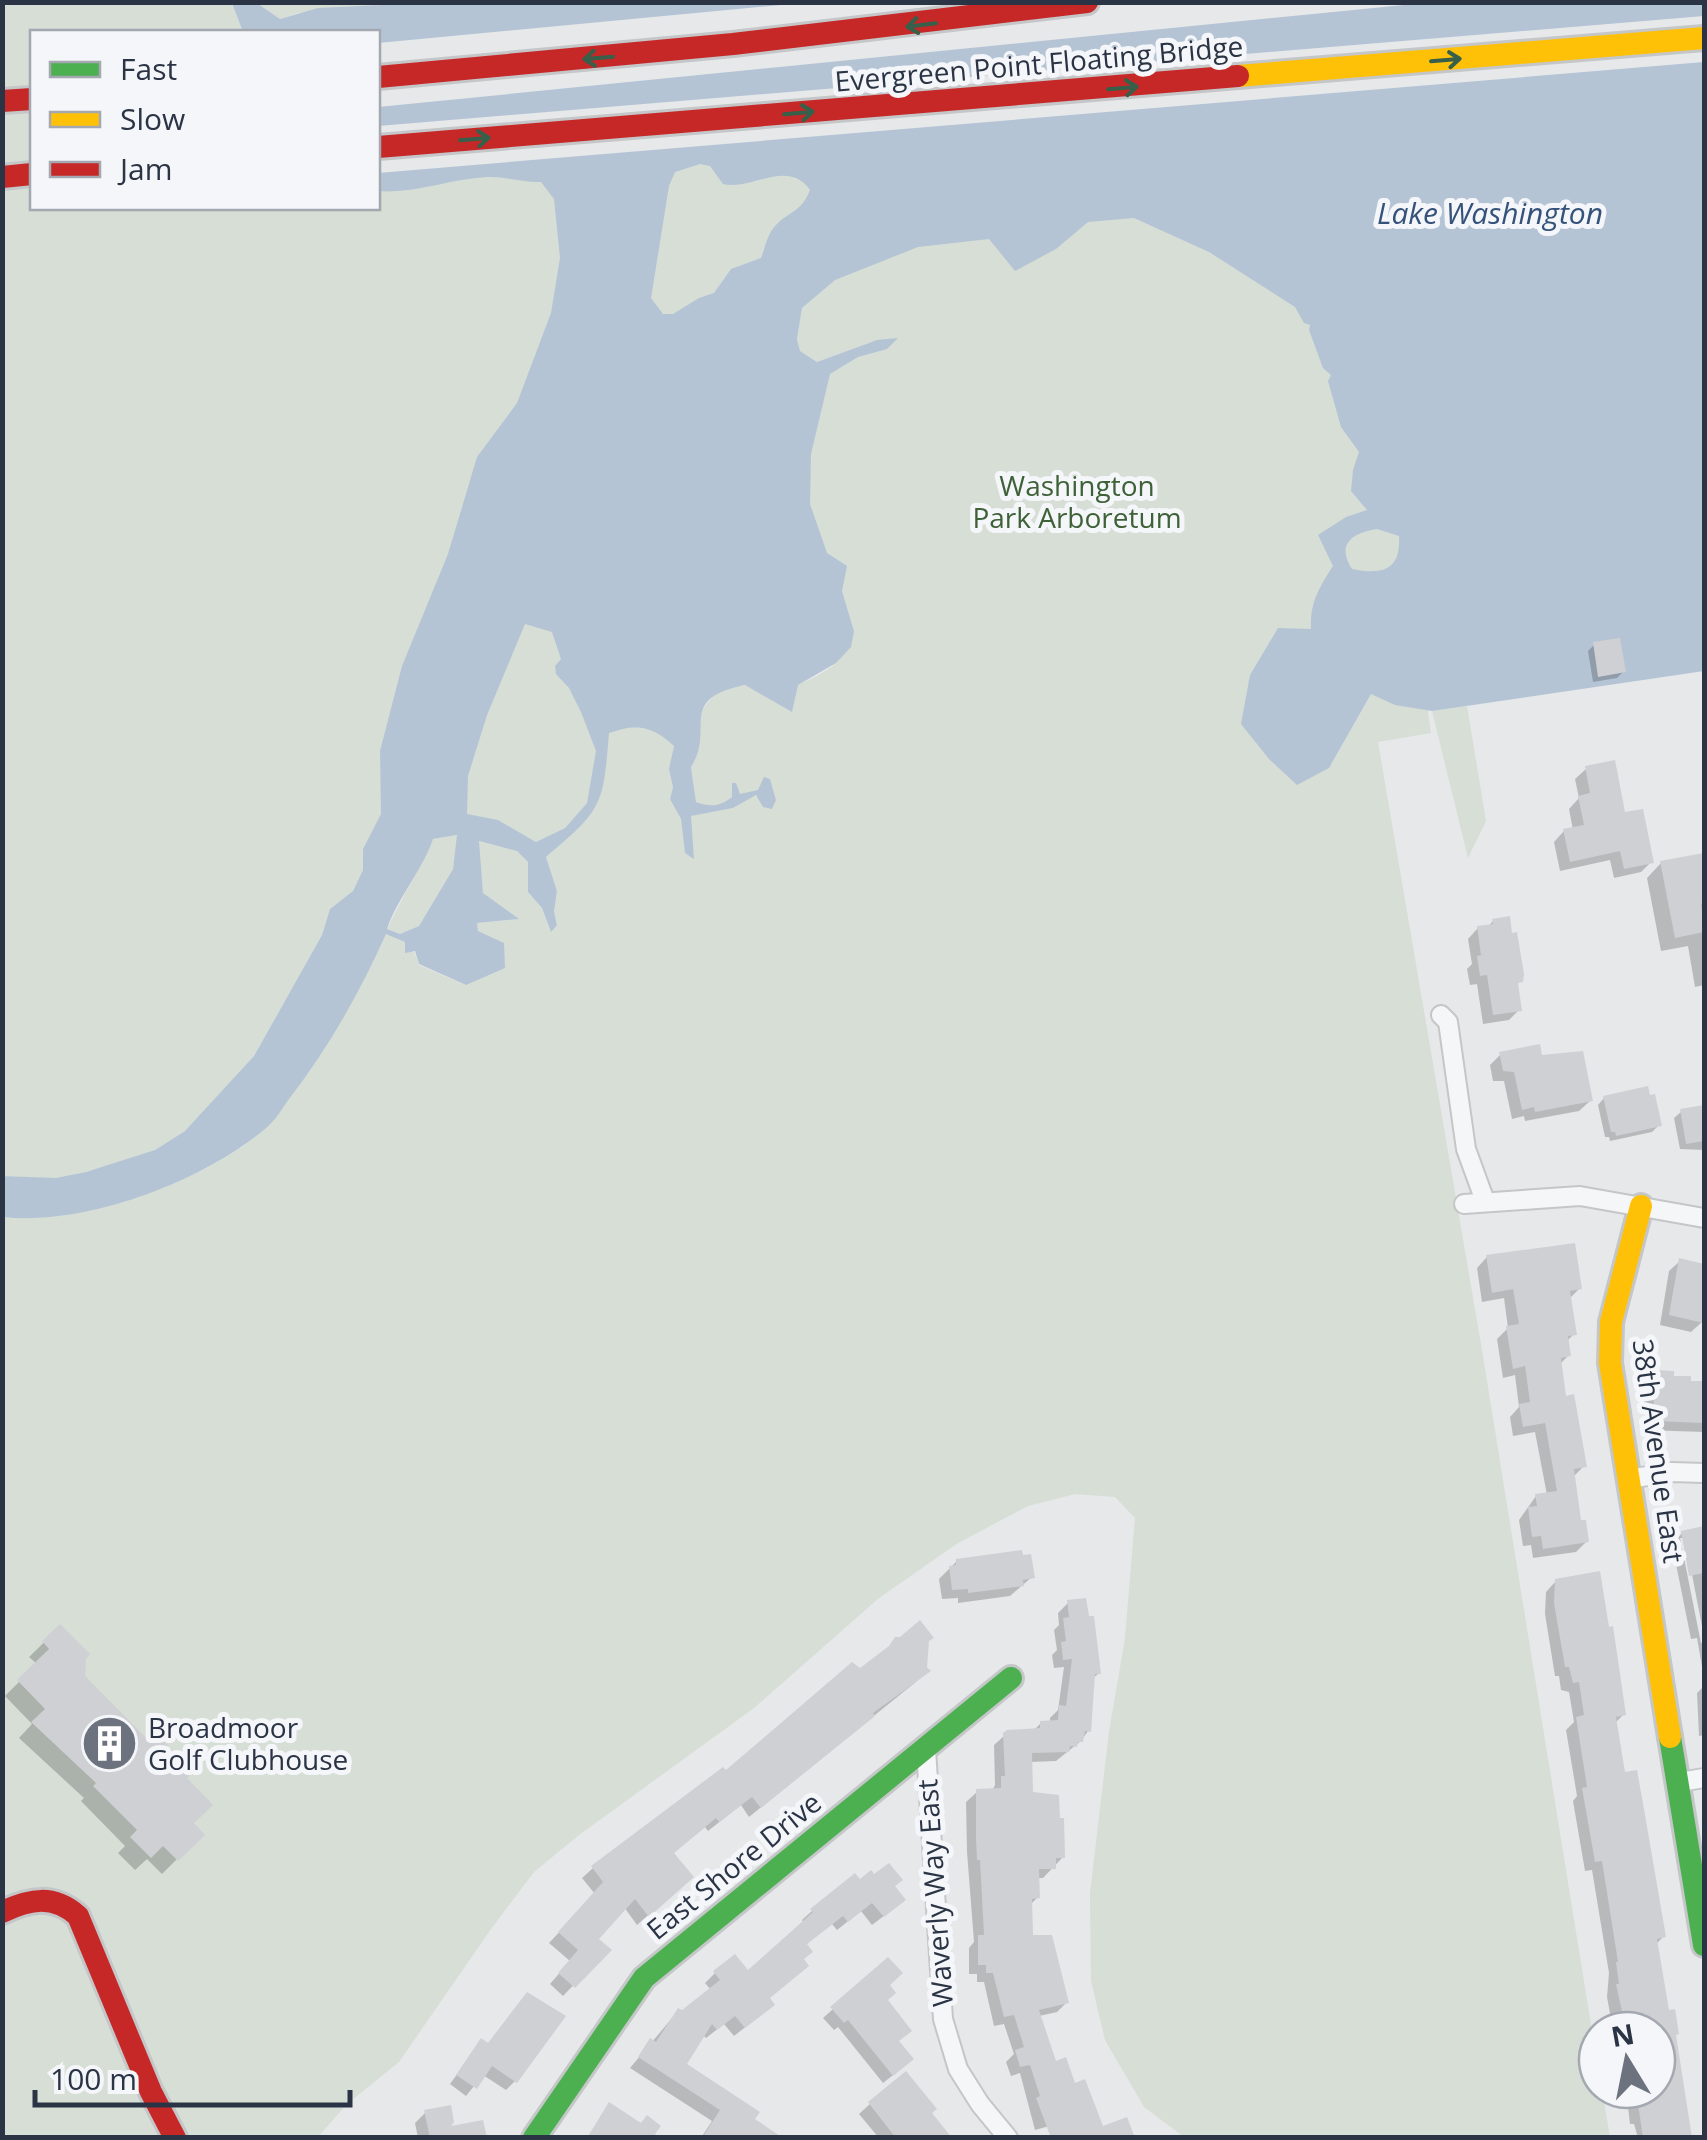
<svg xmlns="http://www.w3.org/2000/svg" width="1707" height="2140" font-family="'Open Sans',sans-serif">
	<rect width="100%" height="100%" fill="#e6e8ea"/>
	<g fill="#d6ded6">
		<path d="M2,3h230l11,29h-211v176h346v-38l492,-37 -65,141 -425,477 2,63 -19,35v21l-10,21 -23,18 -8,26 -68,121 -36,41 -33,34 -30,19 -34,13 -65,16 -54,-3z"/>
		<path d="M257,3h295l-254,10 -18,6z"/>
		<path d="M1704,54l-286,521 -89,193 42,-74 53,-9 7,48 -53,9 105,614 114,706v28h5l8,47h-426l-40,-30 -39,-67 -14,-59 -1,-88 19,-161 16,-94 10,-120 -20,-21 -40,-3 -47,12 -70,37 -79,55 -125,110 -175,127 -45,37 -43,57 -92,133 -52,42 -29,33 -315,1v-921c77,9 204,-36 262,-88 14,-13 24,-35 35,-51 31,-47 63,-92 86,-144 18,4 28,12 33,31l46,20 13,-54 -1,-8 40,-4 -34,-26 -5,-52 39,10 11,11v30l14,16 8,22 7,-5 -3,-13 3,-21 -11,-34c57,-48 57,-51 62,-124 29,-10 44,-7 66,13l-4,23 3,18 -3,12 11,20 4,34 9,4 -4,-41 43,-8 21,-12 22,4 -6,-20 -11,10 -27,7 -9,7 -12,3 -15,-5 -5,-35c14,-20 1,-47 18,-66 23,-28 61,-8 90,-17 10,-3 27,-13 35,-19 9,-8 14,-24 20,-34l-12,-40 -37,-35 7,-185 65,-31 -60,22 -17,-11 -3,-12 5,-31 56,-57z"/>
		<path d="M515,598l47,28 35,125 -10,52 -22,25 -29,14 -38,-22 -35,4 -9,-73z"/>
		<path d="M1467,706l19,115 -18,37 -36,-147z"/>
		<path d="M458,835l-5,34 -34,57 -19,8 -13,-5 46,-90z"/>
	</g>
	<path fill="#b4c4d5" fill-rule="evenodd" d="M447,2l1257,1v668l-272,40 -37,-6 -24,-11 -42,74 -32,17 -28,-26 -28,-35 9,-49 28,-47 33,1c-1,-27 8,-41 22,-63l-15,-31 28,-18 21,-7 -16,-19 2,-21 6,-18 -18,-25 -13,-46 3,-6 -8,-7 -14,-38 1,-5 -6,-2 -9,-16 -86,-55 -75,-34 -46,4 -32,27 -41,22 -26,-32 -71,8 -83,33 -33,28 -5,31 3,12 17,11 60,-22 21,-2 -11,11 -29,8 -28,17 -19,80 -1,50 17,49 20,13 -5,25 12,40 -3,16 -15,16 -38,22 -6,27 -47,-27c-70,14 -29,45 -54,82l5,35c15,5 23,5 36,-5v-14h4l4,11 18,-4 6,-13 6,2 6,21 -4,9 -9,-2 -7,-12 -23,13 -42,8 3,43 -9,-6 -4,-34 -11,-20 3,-12 -4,-18 5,-23c-22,-20 -37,-23 -65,-13 -6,73 -6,76 -63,124l11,34 -3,21 3,13 -6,7 -9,-24 -14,-16v-30l-11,-11 -38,-10 4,52 36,26 -42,4 1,8 26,12 1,25 -39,17 -47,-21 -4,-13 -10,2v-11l-19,-8c-26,58 -58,115 -97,165 -7,10 -14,22 -24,30 -63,53 -180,97 -262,88l-1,-41 54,2 30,-6 69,-22 30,-19 69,-75 68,-121 8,-26 23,-18 10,-21v-21l18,-35 -1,-63 22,-85 46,-112 29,-97 40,-54 34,-90 9,-55 -6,-59 -13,-17c-18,1 -36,-6 -54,-5 -38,2 -72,17 -109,14v-159h-135l-11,-29h25l23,16 38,-11zM700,164l10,2 13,18c28,7 65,-26 87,6 -9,23 -21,21 -35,36 -8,9 -10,22 -14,32l-30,11 -17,24 -15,5 -26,16h-10l-12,-16 18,-112 6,-14zM1377,529l22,7c2,35 -17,39 -47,33 -16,-25 0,-36 25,-40zM525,624l27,8 9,27 -6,7 1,8 13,14 12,24 15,39 -9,52 -22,25 -29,14 -38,-22 -31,-6 1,-38 19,-61zM457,835l-4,34 -34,57 -19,8 -13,-5c11,-32 35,-58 46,-90z"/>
	<g fill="#e6e8ea">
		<path d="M812,2l612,1 -1046,104v-64z"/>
		<path d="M1704,16v46l-1326,111v-47z"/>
	</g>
	<g fill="#0003">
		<path d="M1594,645l29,27 -6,6 -24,4 -5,-31z"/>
		<path d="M1586,769l37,46 28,47 -10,10 -27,6 -4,-18 -50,11 -6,-29 10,-11 9,-1 -4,-21 10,-11 -4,-19z"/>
		<path d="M1704,855v130l-9,2 -7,-41 -27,5 -14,-73 14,-15z"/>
		<path d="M1493,921l27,60 -4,5 3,24 -10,10 -26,4 -6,-40 -7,1 -3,-16 5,-5 -4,-25 10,-11 10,-1z"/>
		<path d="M1501,1054l39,4 50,43 -11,10 -54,10 -1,-5 -12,3 -8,-38h-11l-3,-16z"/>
		<path d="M1604,1098l55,27 -7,7 -42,9 -1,-4h-4l-7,-32z"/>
		<path d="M1704,1108v42l-24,-1 -6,-31 7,-6z"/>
		<path d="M1487,1257l93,31 -11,11 5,35 -8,8 2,14 -9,9 5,34 20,67 -12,12 7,45 8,18 -11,11 -43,6 -2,-13 -8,1 -4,-26 17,-24 11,-1 -12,-63 -22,4 -3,-19 9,-10 -4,-32 -12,3 -6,-39 11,-11 -4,-30 -22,4 -5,-34z"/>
		<path d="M1680,1261l24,6v43l-2,12 -11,10 -31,-7 9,-54z"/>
		<path d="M1654,1373l35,10 15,1v48l-60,-2v-47z"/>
		<path d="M1704,1529v108l-19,-99h-5l21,105 3,-1v36l-7,-40 -6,1 -19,-95 10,-11z"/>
		<path d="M957,1561l75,16 -22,19 -52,7v-5l-16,1 -3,-20z"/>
		<path d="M1556,1581l68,133 -10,10 9,51 40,162 -7,7 33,194h-51l-4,-14h-4l-4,-34h31v-60h-44l-6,-33 2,-24 -17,-103 -7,1 -12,-70 4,-5 -11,-66 8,-8 -5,-30 -8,-2 -2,-14h-4l-10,-62 1,-22z"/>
		<path d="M1068,1603l31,70 -7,6 -4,52 -7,10 -25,20 -26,1v32l33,63 -20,21h-6l1,19 -8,8 1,32 36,65 -10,10 -18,4 15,48 20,22 28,44 30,7 -79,-12 -18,5 -15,-57 -9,3 -5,-14 8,-8 -10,-30 -10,2 -10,-44h-7v-8h-8v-26l5,-6 -7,-90 -1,-50 11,-10 15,-1 3,-6 -1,-40 11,-10 29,-5 7,-7h9v-5l8,-8 6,-43 -10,1 -2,-13 5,-5 -3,-20 5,-5 -1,-12z"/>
		<path d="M60,1627l22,50 119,158 -39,39 -15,-15 -12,11 -17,-17 7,-7 -44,-45 3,-3 -65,-60 13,-14 -27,-28 32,-32 -8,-7z"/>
		<path d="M927,1642l-10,39 -168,136 -8,-12 -33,26 -3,-4 -33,27 8,33 -43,38 -13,-18 -28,32 -11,34 -22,23 -13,-12 20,-23 -21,-18 46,-49 -13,-16 11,-10 133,-94 134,-102z"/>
		<path d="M1704,1686v49l-5,1 -2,-43z"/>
		<path d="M860,1882l32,5 1,22 -21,16 -11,-14 -24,19 -5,-6 -27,21 -37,54 -6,15 -28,22 -10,-12 -18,14 -3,-3 -20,30 95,73h-77l11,-17 -82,-53 48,-57 4,2 29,-23 -6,-7 10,-10 32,1 57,-51 -2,-3 10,-9z"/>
		<path d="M888,1960l-3,41 17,67 -19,15 -45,-56 -4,3 -11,-12z"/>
		<path d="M481,2041l34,40 -9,9 -23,-15 -17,21 -16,-12z"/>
		<path d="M870,2104l25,32 -1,2h-15l-20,-24z"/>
		<path d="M426,2112l20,18 38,8h-66l-3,-15z"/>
	</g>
	<g fill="#ced0d3">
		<path d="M1620,638l6,34 -28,5 -5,-35z"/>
		<path d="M1615,760l10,52 18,-3 11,54 -30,6 -4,-18 -50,11 -7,-33 21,-4 -6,-29 12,-3 -5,-27z"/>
		<path d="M1704,853v50l-3,1 3,28 -29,6 -15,-77z"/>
		<path d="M1510,916l2,17 5,-1 7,42 -1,8 -5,1 4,28 -29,4 -6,-40 -7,1 -3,-20 4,-1 -4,-29 16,-2 -1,-5z"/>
		<path d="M1540,1044l2,11 41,-4 10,50 -58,11 -1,-5 -12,3 -8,-38 -11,-1 -4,-19z"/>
		<path d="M1648,1086l2,9 5,-1 7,32 -46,10 -1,-4h-4l-8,-36z"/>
		<path d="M1704,1105v36l-18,3 -6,-35z"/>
		<path d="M1575,1243l7,46 -12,2 7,44 -9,1 3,20 -10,2 5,38 8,-2 13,73 -13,2 7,51h5l3,22 -46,7 -2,-13 -9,1 -4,-30 9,-1 -2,-12 22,-3 -12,-68 -22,4 -4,-23 11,-2 -5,-36 -12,3 -7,-43 13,-2 -6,-35 -21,4 -6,-38z"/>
		<path d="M1679,1258l25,6v59l-35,-8z"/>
		<path d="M1653,1370l21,1v5h17v5h13v42l-50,-2z"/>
		<path d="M1704,1526v47l-15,3 -8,-45z"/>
		<path d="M1022,1550l1,5 8,-1 4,24 -12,2 1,6 -56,7v-4l-16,1 -3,-24 7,-1v-6z"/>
		<path d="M1600,1571l9,56 4,-1 13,89 -10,2 9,55 12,-2 8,45 21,122 -9,2 12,71 6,-1 4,25 -3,1 16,103h-49l-7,-48h21v-60h-31l-10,-46h3l-3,-22h2l-16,-101 -7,1 -13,-74 5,-1 -11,-70 8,-2 -5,-33 -6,1 -4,-16h-4l-11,-64 1,-24z"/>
		<path d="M1086,1598l3,18h5l7,58h-6l-4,58 -6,-1 -2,11h-5l-1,5 -7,-1 -1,6 -37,1 1,39 26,3 1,23h4l1,40h-9v11h-17l1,29 -8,1 1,36h19l17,68 -30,7 17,51 10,-4 9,26 10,-4 18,47 24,-9 8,21h-84l-15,-40 4,-2 -10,-31 -10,2 -5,-17 9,-3 -10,-32 -10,2 -11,-44h-7v-8h-8v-30h6l-4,-75h-3l-1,-20v-51l25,-1v-12h4l-2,-43 4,-3 33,-2v-7l18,-1 1,-15 7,1 6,-47 -9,1 -2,-18 5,-1 -3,-23 6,-1 -2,-17z"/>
		<path d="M920,1620l14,18 -5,3 -2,26 4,4 -58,42 2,3 -114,92 -9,-11 -33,25 -3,-4 -42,35 20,24 -45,40 -14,-18 -36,40 13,11 -37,38 -17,-15 20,-23 -20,-18 45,-50 -12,-16 132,-99 3,3 126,-108 8,6 29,-22 6,-9h5z"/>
		<path d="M60,1624l30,30 -4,5 -1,17 60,61 8,-7 40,42 -6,6 26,27 -19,18 11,12 -27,26 -15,-15 -12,12 -21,-21 7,-7 -44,-44 3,-3 -65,-61 14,-13 -28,-29 32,-31 -7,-8z"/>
		<path d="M889,1863l14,17 -8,6 11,14 -22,17 -12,-14 -24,19 -5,-6 -36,28 6,8 -9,7 5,7 -39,32 5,7 -30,23 -10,-12 -18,14 -5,-6 -25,40 73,48 -5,7 28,19h-81l18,-28 -82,-53 12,-19 6,4 22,-34 4,2 38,-30 -7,-9 22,-17 13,16 65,-58 -3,-3 45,-36 5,6 11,-9 3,4z"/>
		<path d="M888,1957l15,16 -13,12 6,8 -8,7 24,31 -13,10 15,18 -21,17 -45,-56 -4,3 -14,-16z"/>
		<path d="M527,1992l39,24 -49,67 -25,-17 -15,23 -21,-14 25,-37 7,5z"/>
		<path d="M906,2071l31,38 -5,4 20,25h-56l-28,-36z"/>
		<path d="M609,2102l32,21 6,-8 14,11 -6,8 5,4h-73z"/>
		<path d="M451,2105l3,17 -3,4 32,-6 4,18h-57l-6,-28z"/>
	</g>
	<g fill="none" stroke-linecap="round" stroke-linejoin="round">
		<defs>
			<g id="street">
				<path d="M1441,1015l7,7 18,127 19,52"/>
				<path d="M1464,1204l116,-8 124,22"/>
				<path d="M1629,1479l43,-7 32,1"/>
				<path d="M926,1749l17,270 15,50 22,35 28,34"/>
				<path d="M1680,1782l24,-4"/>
			</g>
			<g id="fast">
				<path d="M1670,1737l34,208"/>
				<path d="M534,2138l110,-160 367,-300"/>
			</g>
			<g id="slow">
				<path d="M1238,76l466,-38"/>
				<path d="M1641,1206l-30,116 -1,41 60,374"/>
			</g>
			<g id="jam">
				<path d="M378,77l355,-33 354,-42"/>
				<path d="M2,101l30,-2"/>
				<path d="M378,147l860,-71"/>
				<path d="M2,177l30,-3"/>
				<path d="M2,1912c28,-13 51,-18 76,4l73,176 24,46"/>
			</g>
		</defs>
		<use href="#street" stroke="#c4c6c8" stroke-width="22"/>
		<use href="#fast" stroke="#c4c6c8" stroke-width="28"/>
		<use href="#slow" stroke="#c4c6c8" stroke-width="28"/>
		<use href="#jam" stroke="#c4c6c8" stroke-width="28"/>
		<use href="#street" stroke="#f5f6f7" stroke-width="18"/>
		<use href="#fast" stroke="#4caf50" stroke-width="22"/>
		<use href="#slow" stroke="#ffc107" stroke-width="22"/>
		<use href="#jam" stroke="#c62828" stroke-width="22"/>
	</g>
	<defs><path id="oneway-shaft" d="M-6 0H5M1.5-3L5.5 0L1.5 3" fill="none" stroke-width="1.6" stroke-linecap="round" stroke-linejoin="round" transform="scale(2.5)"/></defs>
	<g stroke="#375f49">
		<use href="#oneway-shaft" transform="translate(921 25) rotate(173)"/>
		<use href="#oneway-shaft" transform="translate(598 58) rotate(175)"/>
		<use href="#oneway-shaft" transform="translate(1446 60) rotate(-5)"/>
		<use href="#oneway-shaft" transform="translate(1123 88) rotate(-5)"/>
		<use href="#oneway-shaft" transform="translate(799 113) rotate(-5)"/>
		<use href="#oneway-shaft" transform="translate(475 139) rotate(-5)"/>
	</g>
	<defs>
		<symbol id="building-disc" viewBox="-11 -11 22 22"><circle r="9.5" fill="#6c737f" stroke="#f4f6f9"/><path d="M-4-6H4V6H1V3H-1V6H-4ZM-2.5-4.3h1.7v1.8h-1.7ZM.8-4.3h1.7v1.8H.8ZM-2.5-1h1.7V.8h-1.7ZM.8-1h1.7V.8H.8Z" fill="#fff"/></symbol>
	</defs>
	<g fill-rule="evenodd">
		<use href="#building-disc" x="78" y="1712" width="63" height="63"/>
	</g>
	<g text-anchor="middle" stroke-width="10" stroke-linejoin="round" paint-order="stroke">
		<g font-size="28" fill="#2b3445" stroke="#f4f6f9">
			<text transform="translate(1039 64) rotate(-5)" y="10">Evergreen Point Floating Bridge</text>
			<text transform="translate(1658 1451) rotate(82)" y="10">38th Avenue East</text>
			<text transform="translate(734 1866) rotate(-39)" y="10">East Shore Drive</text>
			<text transform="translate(935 1893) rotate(-94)" y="10">Waverly Way East</text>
		</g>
		<g font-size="28" fill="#3f6138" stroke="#f4f6f9">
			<text x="1077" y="496">Washington<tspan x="1077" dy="32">Park Arboretum</tspan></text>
		</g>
		<g font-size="28" fill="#2b3445" stroke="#f4f6f9" text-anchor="start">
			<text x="148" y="1738">Broadmoor<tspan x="148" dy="32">Golf Clubhouse</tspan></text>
		</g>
		<g font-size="30" font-style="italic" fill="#34527a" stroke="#f4f6f9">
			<text x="1490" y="224">Lake Washington</text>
		</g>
	</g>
	<rect width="1707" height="2140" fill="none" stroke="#2b3445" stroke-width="10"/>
	<rect x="30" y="30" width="350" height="180" fill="#f4f6f9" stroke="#a4a8b1" stroke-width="2.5"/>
	<rect x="50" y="62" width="50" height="15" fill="#4caf50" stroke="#a4a8b1" stroke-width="2.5"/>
	<text x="120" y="80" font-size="30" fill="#2b3445">Fast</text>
	<rect x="50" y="112" width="50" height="15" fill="#ffc107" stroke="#a4a8b1" stroke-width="2.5"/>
	<text x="120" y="130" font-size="30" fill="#2b3445">Slow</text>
	<rect x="50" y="162" width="50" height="15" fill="#c62828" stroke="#a4a8b1" stroke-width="2.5"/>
	<text x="120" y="180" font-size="30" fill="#2b3445">Jam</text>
	<g transform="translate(1627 2060) rotate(350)"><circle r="48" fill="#f4f6f9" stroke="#a4a8b1" stroke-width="2.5"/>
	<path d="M0-8L18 38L0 25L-18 38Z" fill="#6c737f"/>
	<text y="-15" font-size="28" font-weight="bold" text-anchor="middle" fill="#2b3445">N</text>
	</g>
	<path d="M35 2090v15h315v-15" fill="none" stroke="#2b3445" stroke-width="5"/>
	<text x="50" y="2090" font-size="30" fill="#2b3445" stroke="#f4f6f9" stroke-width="8" paint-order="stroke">100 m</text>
</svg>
